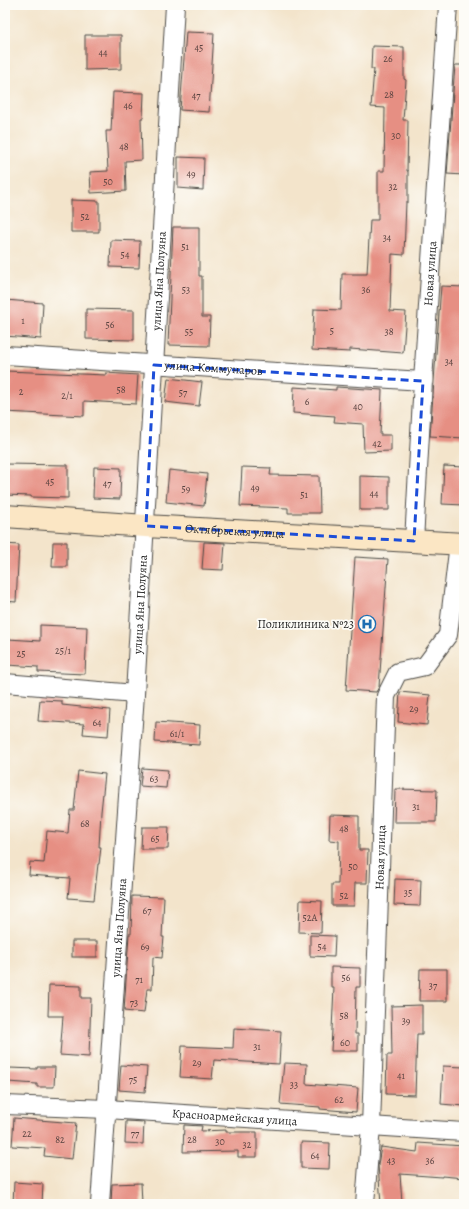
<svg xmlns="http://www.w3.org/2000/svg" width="469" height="1209" font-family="Alegreya,serif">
	<rect width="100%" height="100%" fill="#fdfcf7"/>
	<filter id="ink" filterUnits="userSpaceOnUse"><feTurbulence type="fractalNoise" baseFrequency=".025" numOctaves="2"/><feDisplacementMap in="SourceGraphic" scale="8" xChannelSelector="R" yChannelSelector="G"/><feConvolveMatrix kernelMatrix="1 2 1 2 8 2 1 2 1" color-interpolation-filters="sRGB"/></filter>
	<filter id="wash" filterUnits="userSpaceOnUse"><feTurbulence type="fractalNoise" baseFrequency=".012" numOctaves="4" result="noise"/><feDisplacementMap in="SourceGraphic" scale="16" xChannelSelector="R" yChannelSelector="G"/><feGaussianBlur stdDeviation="0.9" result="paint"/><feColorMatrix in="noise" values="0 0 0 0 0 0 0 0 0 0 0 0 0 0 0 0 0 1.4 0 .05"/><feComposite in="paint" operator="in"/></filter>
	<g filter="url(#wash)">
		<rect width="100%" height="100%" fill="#f3e4cb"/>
		<g id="blocks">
			<g fill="#e68f83">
				<path d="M186,32l28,1 -5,79 -29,-2z"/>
				<path d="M85,35h36v34l-36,1z"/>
				<path d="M372,46l32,1v32l2,1 -3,40h5l-1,51h1v31h-2l-2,53 -12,-1 -2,57 16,1 -3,41 -53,-4v3l-38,-2 2,-41 27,1 1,-36h25l3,-54h8v-49h6l1,-63 -14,-1 3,-38h-3z"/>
				<path d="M455,65h9v110l-17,-1z"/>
				<path d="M113,92l31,1 -1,25h-2l1,42 -17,1 1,30 -35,2 -1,-21 18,-1 -2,-40h5z"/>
				<path d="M178,157l26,1 -1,32 -25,-2z"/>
				<path d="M71,200l28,1v31h-28z"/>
				<path d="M173,227h26v49h3v41h8l-1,29 -41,-1z"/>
				<path d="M111,240l29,1 -1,27 -29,-1z"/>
				<path d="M441,286l23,1v151l-34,-2z"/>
				<path d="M5,300l38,3 -2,36 -36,-3z"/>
				<path d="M86,309l48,1v30l-48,-1z"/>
				<path d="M6,371l100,4v-2l32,2 -2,29 -52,-3v15l-79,-4z"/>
				<path d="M168,378l34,4 -3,24 -34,-4z"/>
				<path d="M294,387l42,3v-3l46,3 -2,45h11v16l-27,1 -1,-28 -29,-2 1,-6 -42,-3z"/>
				<path d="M5,464l63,1v33l-37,-1v-1l-26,-1z"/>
				<path d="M444,466l20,1v38l-22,-1z"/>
				<path d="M94,467l27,1 -1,31 -27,-1z"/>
				<path d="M242,467l29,1 -1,7 49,1 1,37h-32v-5l-48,-2z"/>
				<path d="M169,470l38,4 -3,32 -38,-4z"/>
				<path d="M360,476l29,1v33h-29z"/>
				<path d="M53,542h14v25h-15z"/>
				<path d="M204,542l21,1 -2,27 -21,-1z"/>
				<path d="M5,544l14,1 -3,57 -11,-1z"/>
				<path d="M355,557l33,2 -9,128 -3,5 -30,-2z"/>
				<path d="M40,625l47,2 -2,47 -47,-2v-5l-31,-2 1,-26 32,2z"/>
				<path d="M400,692l30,3 -3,30 -29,-3z"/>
				<path d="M40,700l22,1v4l48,5 -2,26 -25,-2 1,-10 -46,-3z"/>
				<path d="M156,722l44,3 -1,20 -44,-3z"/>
				<path d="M142,768l26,2 -2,18 -26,-2z"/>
				<path d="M78,771l27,3 -4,38 -2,35h2l-2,17h-1l-4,36 -26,-2 2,-20 -41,-3 1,-13 14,1 3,-32 21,2 2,-23h4z"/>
				<path d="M395,789l42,1 -1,32h-42z"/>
				<path d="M330,815l29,1v34h9l-1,33h-12l-1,23h-22v-22h6l1,-43 -10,-1z"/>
				<path d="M142,827h27l-1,22h-27z"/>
				<path d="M395,879l26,1 -1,26 -26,-1z"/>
				<path d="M132,896l32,1 -2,40h2l-2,21 -9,-1 -1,32h-5l-3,24 -20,-2 5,-77h2z"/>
				<path d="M300,900l22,1 -1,32 -22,-1z"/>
				<path d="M310,935l25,1 -1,21 -24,-1z"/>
				<rect x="72" y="941" width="25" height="16"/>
				<path d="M331,967l29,1v19h-4l-1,47h3v17h-27l3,-64h-3z"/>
				<path d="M420,969h27v32h-28z"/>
				<path d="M49,985l32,1v12h10l-2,59 -29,-2 3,-39h-15z"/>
				<path d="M422,1005v29h-5l-2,61 -29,-1 1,-39h5l-1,-49z"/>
				<path d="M234,1028l47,3 -2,33 -65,-4 -2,19 -32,-2 2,-31 51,2z"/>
				<path d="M284,1063l23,1 -1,20 52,4 -2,24 -36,-3v-2l-40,-3z"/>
				<path d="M121,1065l26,2 -2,25 -26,-2z"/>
				<path d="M443,1066l21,1v39l-23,-2z"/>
				<path d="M37,1067h18l-1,20h-17v-3l-29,-2 1,-14 28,1z"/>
				<path d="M14,1118l62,5 -4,36 -28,-3 1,-8 -33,-2z"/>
				<path d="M126,1121l18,1 -1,22 -18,-1z"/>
				<path d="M184,1125l18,1 -1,5 25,-1v2h31v25h-19v-6l-55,1z"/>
				<path d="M301,1142l29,1 -1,26 -28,-1z"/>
				<path d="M418,1143l46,3v32l-22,-2v1l-42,-3 2,29 -21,1 -3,-39 3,-18 36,5z"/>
				<path d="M14,1182l29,2 -1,20h-29z"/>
				<path d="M141,1183l1,20 -31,1 1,-20z"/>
			</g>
		</g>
	</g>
	<g filter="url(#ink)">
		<use href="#blocks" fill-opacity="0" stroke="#494743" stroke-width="1"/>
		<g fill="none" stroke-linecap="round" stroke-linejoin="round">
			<defs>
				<g id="street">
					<path id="s1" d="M5,355l418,26"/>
					<path id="s2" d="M414,541l9,-160 25,-376"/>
					<path d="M5,683l130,11"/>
					<path id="s3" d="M5,1105l102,4 357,23"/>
					<path id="s4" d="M100,1204l35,-510 40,-689"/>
					<path id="s5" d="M365,1204l6,-78 15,-430 12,-24 27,-6 23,-31 11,-92"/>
				</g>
				<g id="secondary">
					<path id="s6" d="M5,516l141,10 318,18"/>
				</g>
			</defs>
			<use href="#street" stroke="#494743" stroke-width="20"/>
			<use href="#secondary" stroke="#494743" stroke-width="24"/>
			<use href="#street" stroke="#fff" stroke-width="18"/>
			<use href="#secondary" stroke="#fbe6c4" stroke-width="22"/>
		</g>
	</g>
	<path fill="none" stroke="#1d4ed8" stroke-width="3" stroke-dasharray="8 5" stroke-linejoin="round" d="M154,365l269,16 -9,160 -268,-15z"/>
	<defs>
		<symbol id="hospital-ring" viewBox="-11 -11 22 22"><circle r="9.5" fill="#fdfcf7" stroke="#1f6fb2" stroke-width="1.5"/><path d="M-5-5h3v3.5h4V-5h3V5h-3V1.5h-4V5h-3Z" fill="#1f6fb2"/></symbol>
	</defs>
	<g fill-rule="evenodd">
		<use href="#hospital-ring" x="357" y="614" width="20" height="20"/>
	</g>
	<g text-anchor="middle" stroke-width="3.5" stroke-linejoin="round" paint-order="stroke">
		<g font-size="10" fill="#5a4441">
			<text x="199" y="51">45</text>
			<text x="103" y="56">44</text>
			<text x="388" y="62">26</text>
			<text x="389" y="98">28</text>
			<text x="196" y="99">47</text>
			<text x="128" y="109">46</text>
			<text x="396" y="139">30</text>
			<text x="124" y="150">48</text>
			<text x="191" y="177">49</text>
			<text x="108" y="185">50</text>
			<text x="393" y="190">32</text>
			<text x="85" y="220">52</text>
			<text x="387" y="241">34</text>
			<text x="185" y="250">51</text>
			<text x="125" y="258">54</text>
			<text x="186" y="293">53</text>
			<text x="366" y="293">36</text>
			<text x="23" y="324">1</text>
			<text x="110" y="328">56</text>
			<text x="332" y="334">5</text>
			<text x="189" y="335">55</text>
			<text x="389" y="335">38</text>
			<text x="449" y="365">34</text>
			<text x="121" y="393">58</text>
			<text x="21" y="395">2</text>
			<text x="183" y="396">57</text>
			<text x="67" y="399">2/1</text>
			<text x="307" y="405">6</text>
			<text x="358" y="410">40</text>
			<text x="377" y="447">42</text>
			<text x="50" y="485">45</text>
			<text x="107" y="487">47</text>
			<text x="255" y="491">49</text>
			<text x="186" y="492">59</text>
			<text x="374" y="497">44</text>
			<text x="304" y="498">51</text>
			<text x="63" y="654">25/1</text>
			<text x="21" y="657">25</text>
			<text x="414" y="712">29</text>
			<text x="97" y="726">64</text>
			<text x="177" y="737">61/1</text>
			<text x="154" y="782">63</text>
			<text x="416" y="810">31</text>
			<text x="85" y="827">68</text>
			<text x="344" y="832">48</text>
			<text x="155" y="842">65</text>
			<text x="353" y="870">50</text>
			<text x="408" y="896">35</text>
			<text x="344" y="899">52</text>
			<text x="147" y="914">67</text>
			<text x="310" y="921">52А</text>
			<text x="145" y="950">69</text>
			<text x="322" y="950">54</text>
			<text x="346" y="981">56</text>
			<text x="139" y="983">71</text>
			<text x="433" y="989">37</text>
			<text x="134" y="1006">73</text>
			<text x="344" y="1019">58</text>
			<text x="406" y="1024">39</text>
			<text x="345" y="1046">60</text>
			<text x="257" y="1050">31</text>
			<text x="197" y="1066">29</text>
			<text x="401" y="1079">41</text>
			<text x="133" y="1083">75</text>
			<text x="294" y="1088">33</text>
			<text x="339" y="1103">62</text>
			<text x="27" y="1137">22</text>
			<text x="135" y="1137">77</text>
			<text x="60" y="1143">82</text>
			<text x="192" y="1143">28</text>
			<text x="220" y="1145">30</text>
			<text x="247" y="1148">32</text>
			<text x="315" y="1159">64</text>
			<text x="391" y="1164">43</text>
			<text x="430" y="1164">36</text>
		</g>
		<g font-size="12" fill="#2b2b2b" stroke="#fdfcf7">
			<text dy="4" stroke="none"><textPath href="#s2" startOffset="268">Новая улица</textPath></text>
			<text dy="4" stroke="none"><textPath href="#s4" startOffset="925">улица Яна Полуяна</textPath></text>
			<text dy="4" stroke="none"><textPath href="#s1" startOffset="209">улица Коммунаров</textPath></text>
			<text dy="4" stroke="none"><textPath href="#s6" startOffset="230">Октябрьская улица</textPath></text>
			<text dy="4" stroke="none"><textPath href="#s4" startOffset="601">улица Яна Полуяна</textPath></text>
			<text dy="4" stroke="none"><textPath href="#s5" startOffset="347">Новая улица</textPath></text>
			<text dy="4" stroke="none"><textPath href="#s4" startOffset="277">улица Яна Полуяна</textPath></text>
			<text dy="4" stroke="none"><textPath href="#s3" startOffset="230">Красноармейская улица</textPath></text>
		</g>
		<g font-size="12" fill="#2b2b2b" stroke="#fdfcf7" text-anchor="end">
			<text x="354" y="628">Поликлиника №23</text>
		</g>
	</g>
	<rect width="469" height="1209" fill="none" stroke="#fdfcf7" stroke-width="20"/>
</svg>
